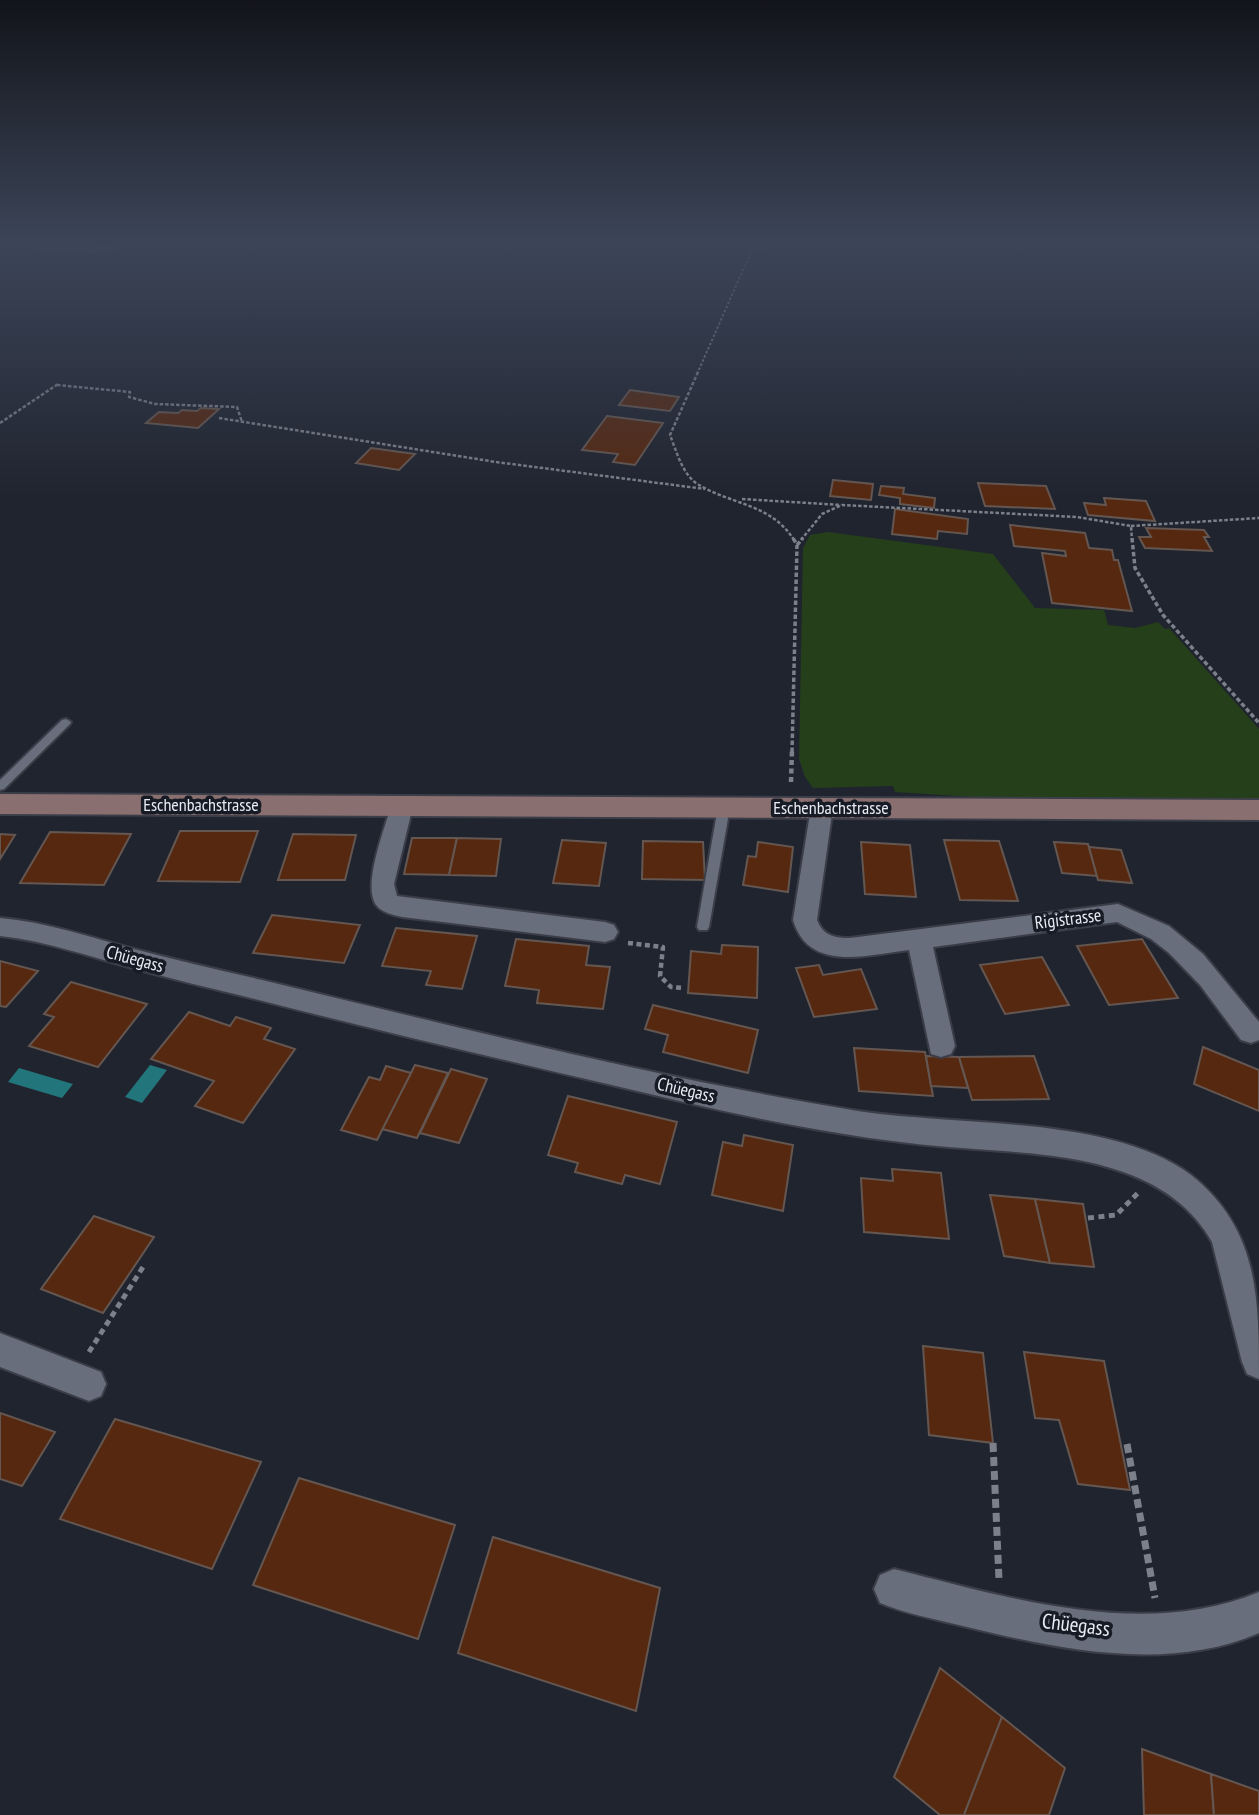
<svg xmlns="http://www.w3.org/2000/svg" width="1259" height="1815" font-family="'PT Sans Narrow',sans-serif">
	<rect width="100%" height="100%" fill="#20242f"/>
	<path fill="#253f1a" d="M828,532l165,22 42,54 69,2 4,15 27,3 23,-6 7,7 4,-1 90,101v71l-286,-3 -78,-5 -2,-6 -80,2 -8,-11 -6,-18 4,-211 7,-13z"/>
	<g fill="#23757c">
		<path d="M150,1065l17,5 -25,33 -17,-6z"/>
		<path d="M19,1068l54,16 -11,14 -54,-16z"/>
	</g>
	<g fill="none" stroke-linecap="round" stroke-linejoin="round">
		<path fill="#23757c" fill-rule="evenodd" d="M1212,244l47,2v2l-46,-2z"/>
	</g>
	<g fill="#562810" stroke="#645650" stroke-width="2">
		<path d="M78,243h45l-11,6 -36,-4z"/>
		<path d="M630,390l49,7 -9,14 -51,-6z"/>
		<path d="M201,408l18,1 -21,19 -52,-5 13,-11 19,1 4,-3 15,1z"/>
		<path d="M607,416l56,7 -28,42 -22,-3 5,-8 -36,-4z"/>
		<path d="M371,448l44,6 -16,16 -43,-7z"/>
		<path d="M833,480l40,4 -2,16 -41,-4z"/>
		<path d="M978,483l68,3 9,23 -70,-3z"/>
		<path d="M881,486l23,2 -1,6 32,4 -1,10 -34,-4v-6l-21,-3z"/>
		<path d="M1104,498l42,3 9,20 -67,-6 -4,-12 22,2z"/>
		<path d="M895,509l73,10 -1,15 -29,-3 -1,8 -45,-5z"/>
		<path d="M1010,525l75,8 4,15 23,2 2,10h4l14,51 -80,-8 -10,-50 24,3 -1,-5 -51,-5z"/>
		<path d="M1146,528l58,2 5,7h-5l8,14 -67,-3 -6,-11h12z"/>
		<path d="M180,831h78l-18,51 -82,-1z"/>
		<path d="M50,832l81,2 -27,51 -84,-2z"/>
		<path d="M0,834l15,1 -15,24z"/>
		<path d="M293,834l63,1 -11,45h-67z"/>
		<path d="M412,838h45l-8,37 -45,-1z"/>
		<path d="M457,838l44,1 -5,37 -47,-1z"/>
		<path d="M562,840l44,3 -7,43 -46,-3z"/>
		<path d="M944,840l55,1 19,60 -58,-1z"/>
		<path d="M643,841l60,1 2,38 -63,-1z"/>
		<path d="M758,842l35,5 -5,45 -45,-7 5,-29 8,1z"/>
		<path d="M861,842l49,3 6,52 -51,-3z"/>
		<path d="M1054,842l34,2 9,32 -35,-3z"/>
		<path d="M1089,847l32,3 11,33 -34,-3z"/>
		<path d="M272,915l88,10 -16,38 -91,-10z"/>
		<path d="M396,928l81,8 -15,53 -36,-4 5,-14 -49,-5z"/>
		<path d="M516,939l73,7 -3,19 24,2 -7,42 -66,-6 2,-13 -34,-4z"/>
		<path d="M1142,939l36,59 -69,7 -32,-59z"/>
		<path d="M722,945l36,2 -1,51 -69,-5 3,-42 30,3z"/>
		<path d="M1042,957l27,48 -64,9 -25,-49z"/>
		<path d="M0,961l38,10 -32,36 -6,-1z"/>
		<path d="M819,965l4,10 38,-6 16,40 -63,8 -18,-49z"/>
		<path d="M71,982l76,22 -49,63 -69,-21 25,-29 -10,-3z"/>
		<path d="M653,1005l105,25 -10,43 -85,-21 5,-17 -23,-6z"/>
		<path d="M189,1012l41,14 6,-9 35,11 -7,11 31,10 -52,74 -48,-17 19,-25 -63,-22z"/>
		<path d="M1203,1047l56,23v41l-65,-27z"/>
		<path d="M854,1048l71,4 8,44 -74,-5z"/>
		<path d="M926,1056l33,1 9,31 -37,-2z"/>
		<path d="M1034,1056l15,43 -77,1 -13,-43z"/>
		<path d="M415,1065l33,8 -31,65 -35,-9z"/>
		<path d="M386,1066l25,7 -34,67 -36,-10 28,-53 11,3z"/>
		<path d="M451,1069l36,10 -28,64 -39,-10z"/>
		<path d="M568,1096l109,26 -17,62 -35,-9 -3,9 -47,-12 3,-9 -30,-8z"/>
		<path d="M744,1135l49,10 -10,66 -71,-16 11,-53 19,4z"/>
		<path d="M892,1169l49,4 8,66 -85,-7 -3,-54 32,3z"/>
		<path d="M990,1195l45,4 15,64 -46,-7z"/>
		<path d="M1035,1199l48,5 11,63 -44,-4z"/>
		<path d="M94,1216l60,21 -51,76 -62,-24z"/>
		<path d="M923,1346l60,7 10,90 -64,-8z"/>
		<path d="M1024,1352l80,9 26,129 -52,-6 -19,-64 -24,-2z"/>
		<path d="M0,1413l55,19 -33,54 -22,-7z"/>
		<path d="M115,1419l146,43 -49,107 -152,-50z"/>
		<path d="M299,1478l156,47 -37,114 -165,-54z"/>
		<path d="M493,1537l167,51 -24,123 -178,-58z"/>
		<path d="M940,1668l62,49 -38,98h-24l-46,-38z"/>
		<path d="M1002,1717l63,51 -16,47h-85z"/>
		<path d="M1142,1749l69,25 3,41h-70z"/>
		<path d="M1211,1774l48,17v24h-45z"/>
	</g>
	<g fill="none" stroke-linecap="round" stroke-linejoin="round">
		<defs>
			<g id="lane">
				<path d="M66,719l5,3 -1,2 -66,65 -4,1v-10l62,-60z"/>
				<path d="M724,803l6,4 -21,120 -2,3h-8l-2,-3 21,-120z"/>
			</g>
			<g id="street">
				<path d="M402,798l8,3 3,5 -19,78 3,12 208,26 9,3 4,7 -4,7 -9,3 -203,-25c-8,-2 -19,-4 -25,-11 -16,-18 8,-78 14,-100l3,-5z"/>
				<path d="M822,799l8,3 3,5 -16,113c6,16 18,18 33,18l268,-34 51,22 34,28 56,68v18l-8,3 -10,-3 -41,-55 -31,-32 -18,-14 -34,-17 -184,25 22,99 -4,8 -10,3 -10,-3 -22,-104c-42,5 -100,23 -116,-30l18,-113 3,-5z"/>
				<path d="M0,918c46,4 90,19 134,31 42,11 85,21 128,31 195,47 391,97 590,130 99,17 258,4 339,65 68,54 68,124 68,204l-12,-5 -5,-12 -30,-120c-46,-82 -154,-87 -237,-93 -128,-8 -251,-37 -376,-67 -117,-27 -235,-55 -352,-85 -37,-9 -75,-18 -111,-28 -46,-12 -89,-28 -136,-33z"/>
				<path d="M0,1333l101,39 5,12 -5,12 -12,5 -89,-34z"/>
				<path d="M894,1569c116,29 250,71 365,23v41c-93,40 -202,16 -296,-7 -28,-7 -57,-12 -83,-23l-6,-14 6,-14z"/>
			</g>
			<path id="secondary" d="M0,794l1259,6v20l-1259,-6z"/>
		</defs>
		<use href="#lane" stroke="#3b3e48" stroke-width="4"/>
		<use href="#street" stroke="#3b3e48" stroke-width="4"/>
		<use href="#secondary" stroke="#3b3e48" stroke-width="4"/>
		<g stroke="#7c808a" stroke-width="2" stroke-dasharray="2.5 2" stroke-linecap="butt">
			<path d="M0,245l103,7"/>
			<path d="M697,374l58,-131"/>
		</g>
		<g stroke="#7c808a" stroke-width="2.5" stroke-dasharray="3.5 2" stroke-linecap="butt">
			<path d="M698,372l-28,63c6,15 12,38 26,48 34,22 75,20 98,57"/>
			<path d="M57,385l73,7 -1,5 26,7 82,3 5,15"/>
			<path d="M219,418l277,44 209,27"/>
			<path d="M0,423l58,-39"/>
			<path d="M742,499l99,6"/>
			<path d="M1131,526l128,-8"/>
			<path d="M801,540l21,-26 20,-9 235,12 54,9 1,14"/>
		</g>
		<g stroke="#7c808a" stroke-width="3.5" stroke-dasharray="4.5 2.5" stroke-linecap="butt">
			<path d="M1132,538l3,30 28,47 96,108"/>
			<path d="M797,545l6,-7"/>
			<path d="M792,752l5,-207 -4,-7"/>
		</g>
		<g stroke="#7c808a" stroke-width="4.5" stroke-dasharray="5 3.5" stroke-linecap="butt">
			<path d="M791,782l1,-32"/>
			<path d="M628,943l35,4 -3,29 11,11 13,1"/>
		</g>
		<g stroke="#7c808a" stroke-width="5" stroke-dasharray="6 4.5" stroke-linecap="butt">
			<path d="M1088,1218l28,-3 22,-22"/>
			<path d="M89,1352l54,-85"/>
		</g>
		<g stroke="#7c808a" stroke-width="7" stroke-dasharray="9 5" stroke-linecap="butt">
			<path d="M993,1443l6,137"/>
			<path d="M1127,1444l28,154"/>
		</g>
		<use href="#lane" fill="#686e7b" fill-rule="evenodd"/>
		<use href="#street" fill="#686e7b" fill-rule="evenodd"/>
		<use href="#secondary" fill="#896f70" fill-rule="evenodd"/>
	</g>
	<linearGradient id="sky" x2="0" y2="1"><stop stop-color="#12141a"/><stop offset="0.49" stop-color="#3c4558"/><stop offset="1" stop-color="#3c4558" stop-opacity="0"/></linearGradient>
	<rect width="1259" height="497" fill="url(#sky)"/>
	<g text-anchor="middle" stroke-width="7" stroke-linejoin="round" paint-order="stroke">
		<g font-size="18" fill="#e9ecf4" stroke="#171b25">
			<text x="201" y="811">Eschenbachstrasse</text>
			<text x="831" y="814">Eschenbachstrasse</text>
			<text transform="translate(1068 919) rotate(-7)" y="6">Rigistrasse</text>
			<text transform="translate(135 959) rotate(15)" y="6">Chüegass</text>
			<text transform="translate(686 1090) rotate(13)" y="6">Chüegass</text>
		</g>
		<g font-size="21" fill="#e9ecf4" stroke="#171b25">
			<text transform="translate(1076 1625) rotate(7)" y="7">Chüegass</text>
		</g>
	</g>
</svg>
